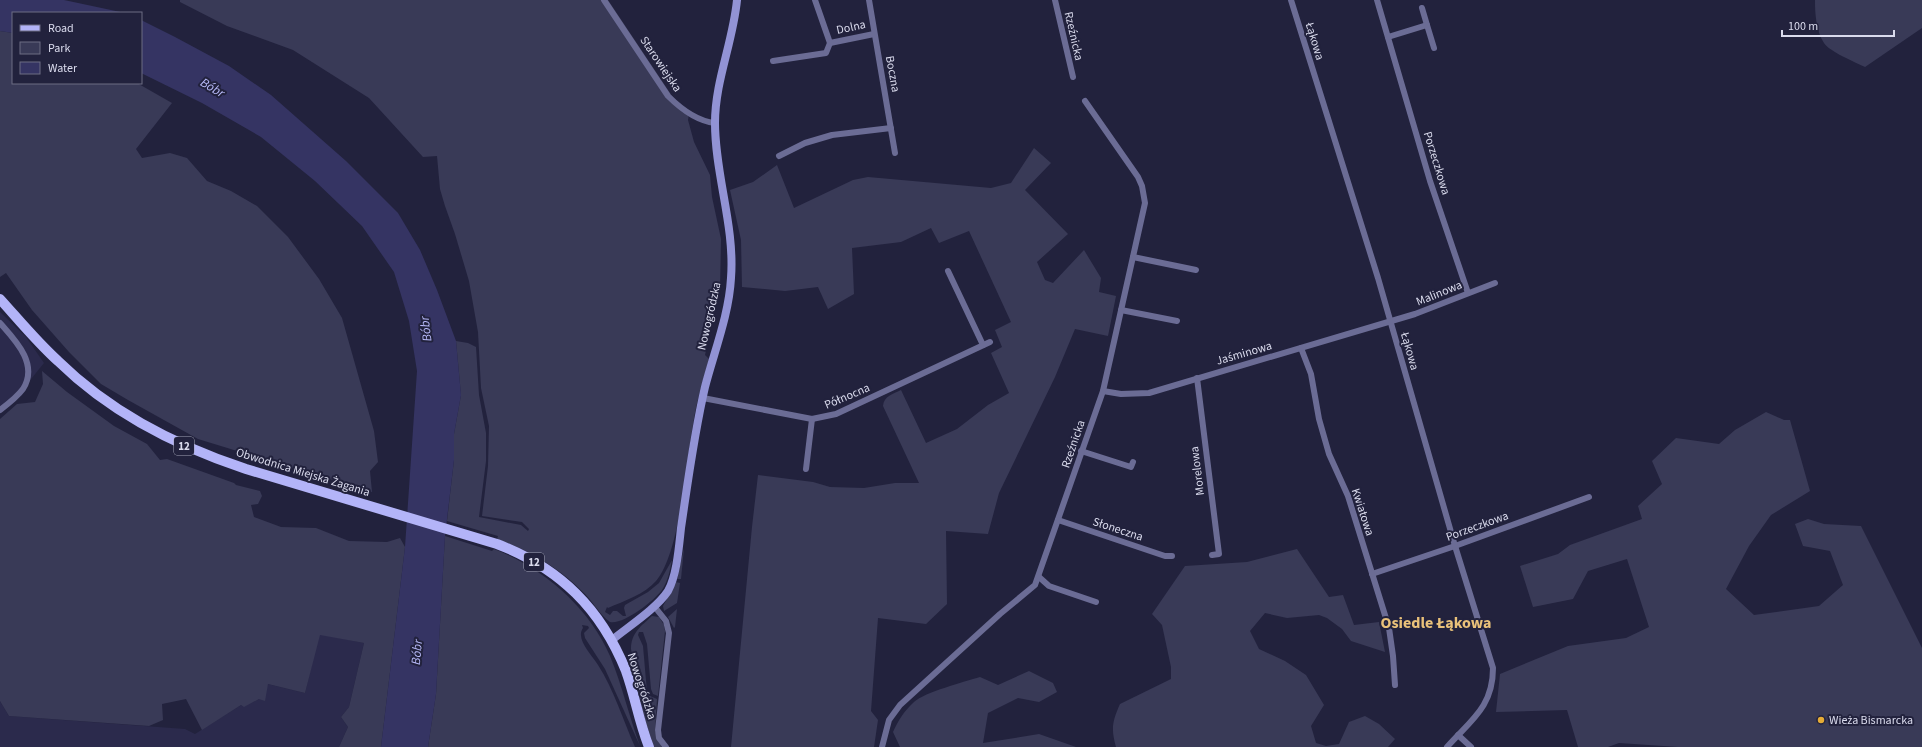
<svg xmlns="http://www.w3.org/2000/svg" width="1922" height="747" font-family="'Source Sans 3',sans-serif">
	<rect width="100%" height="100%" fill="#22223d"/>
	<g fill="#2b2a4c">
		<path d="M0,312l26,25 18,26 -17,21 -27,26z"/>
		<path d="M319,634l45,9 -15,64 -8,10 7,10 -9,20h-339v-46l9,15 176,13 10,5 46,-29 3,1 15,-7 9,-15 37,9z"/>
	</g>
	<g fill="#393a57">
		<path d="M180,0h428l70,105 11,9 -1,6 6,22 16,33 2,22 9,42 -1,50 -15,66 4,4c-6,22 -13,44 -16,66 -7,38 -13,128 -37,156 -11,13 -32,20 -48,27l-1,-1 -2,5 5,3 3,-4h4l6,5h3l-2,-8 1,-3 23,-13 11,-9 13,-23c-2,10 -4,21 -10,30 -8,11 -39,35 -52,32 -10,-7 -16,-19 -25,-28 -25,-26 -54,-43 -88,-55l1,-3 -51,-15 7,-61v-26l7,-39 -5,-54 12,2 8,4 3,48 7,38v28l-7,56 42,8 7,6 1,-2 -7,-7 -40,-6 6,-50 1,-40 -8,-38 -3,-56 -9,-51 -14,-47 -10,-28 -5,-17 -3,-33 -14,1 -54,-59 -76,-48 -66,-24 -47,-24z"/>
		<path d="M1815,0h107v28l-57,39c-10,-5 -35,-15 -41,-24 -8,-12 -9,-29 -9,-43z"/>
		<path d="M0,31l13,2v50h124l35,20 -36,46 6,9 28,-5 17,5 20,23 24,10 26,15 31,31 31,42 23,39 32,113 4,31 -8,9 2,21 -174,-53 -70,-39 -27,-16 -32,-32 -37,-42 -26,-37 -6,4z"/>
		<path d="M1034,148l17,15 -26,27 43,44 -31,28 8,18 8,3 31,-33 17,28 -2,14 17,4 -8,40 -33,-7 -20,48 -56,116 -11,41 -42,-3 1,73 -21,20 -48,-6 -7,93 7,9 -4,27h-143l21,-220 6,-52 55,7 17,5 34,1 31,-5h24l-36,-77c1,-10 10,-12 18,-16l25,53 31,-14 31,-24 21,-12 -18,-40 11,-6 -7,-17 16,-8 -42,-91 -30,12 -8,-15 -30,14 -49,6 2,46 -26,15 -10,-22 -33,4 -43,-4 -1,-47 -11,-50 23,-8 24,-17 17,43 59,-28 15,-3 123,11 20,-5z"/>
		<path d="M42,371l25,21 47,34 33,18 13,16 7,-1 67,24 2,2 24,6 2,5 -4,8 -7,1 3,12 27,10 35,1 33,13 38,1 13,-4 5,9 -24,200h-42l9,-20 -7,-10 8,-10 15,-64 -44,-8 -15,58 -37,-9 -3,17 -6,-2 -15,8 -3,-2 -39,25 -16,-31 -24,5 1,16 -14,6 -140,-10 -9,-15v-282l17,-15 18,-2 8,-18z"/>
		<path d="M1766,412l18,8h6l20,71 -39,24 -22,31 -23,43 28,26 65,-9 24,-21 -13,-34 -27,-5 -8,-22 13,-5 16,5 37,2 61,122v99h-244l-59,-4 -11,4h-30l-11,-37 -71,2 4,-38 68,-28 58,-8 23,-11 -22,-68 -39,12 -15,28 -40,8 -13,-41 38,-12 12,-9 72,-26 -4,-13 24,-22 -10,-23 24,-23 43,6 16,-14z"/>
		<path d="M445,536l47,15 2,-2c49,19 95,58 116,107 12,29 19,60 30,90l-35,-77 -20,-31 -1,-5 5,-5 -1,-2 -6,-1 1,3c-8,11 9,27 15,37 16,25 25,55 37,82h-207l8,-53z"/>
		<path d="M684,548l-3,31h-4z"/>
		<path d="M1297,549l32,48 14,-2 11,30 25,-3 6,30 -34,-11 -9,-12 -15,-11 -8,-3 -32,3 -22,-5 -15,18 9,18 26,12 21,14 18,30 -13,21 5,17 10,3 13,-2 10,-22 16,-6 14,8 16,15 -7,8h-272c-5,-18 -4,-25 4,-43l51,-25v-12l-9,-42 -10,-11 33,-48 62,-4z"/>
		<path d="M676,582l4,1 -3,20 -13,8 -1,-5z"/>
		<path d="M677,609l-2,18 -1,1 -6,-11z"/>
		<path d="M652,616l7,1 5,8 1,6 -7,65 -5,-2 -2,-5 -4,-45 -4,-12h-4l-1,3 5,11 4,46 3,4 7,3 -2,32 7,16h-8l-13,-39 -10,-59c0,-16 10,-23 21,-33z"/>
		<path d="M1029,671l24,12 4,9 -18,10 -21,-4 -30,15 -5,30 56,-9 37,13h-176l-7,-15c5,-11 11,-21 21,-30 11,-10 50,-20 66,-25l18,8z"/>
	</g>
	<g fill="#353463">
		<path d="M0,0h64l61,13h-112v20l-13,-2z"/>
		<path d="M141,20l34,17 54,29 42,29 75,66 52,52 22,37 17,40 19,51 5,54 -7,39v26l-9,76 -9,158 -8,53h-47l24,-200 12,-176 -8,-50 -15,-49 -32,-46 -47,-45 -54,-44 -59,-34 -61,-30z"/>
	</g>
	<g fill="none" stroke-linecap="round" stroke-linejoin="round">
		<g stroke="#6b6c95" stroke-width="6">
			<path d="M604,0l64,96c13,13 28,25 47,27"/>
			<path d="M815,0l15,43 44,-9"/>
			<path d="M869,0l26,153"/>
			<path d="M1055,0l18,77"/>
			<path d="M1291,0l87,278 77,268 38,122c0,39 -22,52 -46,79"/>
			<path d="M1377,0l53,181 38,112"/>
			<path d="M1422,8l5,17"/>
			<path d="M1388,37l39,-12 7,23"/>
			<path d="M773,61l53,-8 4,-10"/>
			<path d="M779,156l26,-13 27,-8 59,-7"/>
			<path d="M1133,257l63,13"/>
			<path d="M948,271l35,74"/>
			<path d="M1121,310l56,11"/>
			<path d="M0,323c15,17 39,41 23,66 -6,8 -15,15 -23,21"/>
			<path d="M1301,348l10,26 8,45 10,35 19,42 41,132 4,28 2,29"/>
			<path d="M1197,378l22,176 -7,1"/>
			<path d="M1103,391l18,3 28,-1 266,-79 80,-31"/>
			<path d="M703,398l109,21 24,-5 154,-72"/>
			<path d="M1081,451l50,16 2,-5"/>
			<path d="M806,469l6,-50"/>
			<path d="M1058,520l107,36h7"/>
			<path d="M1372,574l83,-28 134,-49"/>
			<path d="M1039,577l10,9 47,16"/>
			<path d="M654,606l12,15 3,12 -11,97 1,8 7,9"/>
			<path d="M1458,735l13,12"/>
			<path d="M882,747l7,-27 11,-15 100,-91 35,-29 68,-194 42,-188 -3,-17 -4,-9 -53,-76"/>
		</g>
		<path stroke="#9293d5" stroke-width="8" d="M612,640c17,-14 44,-31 56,-49 9,-16 11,-45 13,-63 7,-47 13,-94 24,-141 9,-35 24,-72 26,-109 4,-52 -16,-103 -16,-155 0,-42 18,-81 22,-123"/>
		<path stroke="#b3b4f8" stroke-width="10" d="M0,299c19,21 37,43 58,62 53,52 118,85 188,108l251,75c63,24 104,65 129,127 9,25 13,51 23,76"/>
	</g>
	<circle fill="#e6ac36" stroke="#22223d" stroke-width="1.5" cx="1821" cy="720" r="4"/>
	<g text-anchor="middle" stroke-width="4" stroke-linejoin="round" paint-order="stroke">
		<g fill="#22223d" stroke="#a3a4b8" stroke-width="1">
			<rect x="174" y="437" width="20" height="18" rx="3"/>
			<rect x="524" y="553" width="20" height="18" rx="3"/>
		</g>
		<g font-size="11" font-weight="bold" fill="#dadbed">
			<text x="184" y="450">12</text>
			<text x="534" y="566">12</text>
		</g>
		<g font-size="12" fill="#dadbed" stroke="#22223d">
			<text transform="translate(851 27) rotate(-12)" y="4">Dolna</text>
			<text transform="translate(1074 36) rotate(77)" y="4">Rzeźnicka</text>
			<text transform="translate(1315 41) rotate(73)" y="4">Łąkowa</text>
			<text transform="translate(661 64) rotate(56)" y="4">Starowiejska</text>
			<text transform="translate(893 74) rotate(80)" y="4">Boczna</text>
			<text transform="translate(1437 163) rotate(73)" y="4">Porzeczkowa</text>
			<text transform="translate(1439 293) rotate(-22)" y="4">Malinowa</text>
			<text transform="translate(709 316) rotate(-77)" y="4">Nowogródzka</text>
			<text transform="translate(1410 351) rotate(74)" y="4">Łąkowa</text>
			<text transform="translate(1244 353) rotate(-16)" y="4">Jaśminowa</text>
			<text transform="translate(847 396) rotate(-23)" y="4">Północna</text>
			<text transform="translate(1073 444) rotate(-71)" y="4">Rzeźnicka</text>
			<text transform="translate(1197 471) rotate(-97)" y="4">Morelowa</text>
			<text transform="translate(303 472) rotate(17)" y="4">Obwodnica Miejska Żagania</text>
			<text transform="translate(1363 512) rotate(72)" y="4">Kwiatowa</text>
			<text transform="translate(1477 526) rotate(-20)" y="4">Porzeczkowa</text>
			<text transform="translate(1118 529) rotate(18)" y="4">Słoneczna</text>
			<text transform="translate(642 686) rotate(72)" y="4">Nowogródzka</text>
		</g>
		<g font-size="12" fill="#dadbed" stroke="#22223d" text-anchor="start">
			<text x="1829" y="724">Wieża Bismarcka</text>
		</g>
		<g font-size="13" font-style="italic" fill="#b9bbfa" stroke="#22223d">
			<text transform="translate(213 87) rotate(31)" y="5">Bóbr</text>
			<text transform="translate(425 329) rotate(-97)" y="5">Bóbr</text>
			<text transform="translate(416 652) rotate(-84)" y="5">Bóbr</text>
		</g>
		<g font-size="16" font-weight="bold" fill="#e9c17a" stroke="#22223d">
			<text x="1436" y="628">Osiedle Łąkowa</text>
		</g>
	</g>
	<rect x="12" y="12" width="130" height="72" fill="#22223d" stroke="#6c6c83"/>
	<rect x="20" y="25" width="20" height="6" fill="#b3b4f8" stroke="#6c6c83"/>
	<text x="48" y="32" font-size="12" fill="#dadbed">Road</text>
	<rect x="20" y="42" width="20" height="12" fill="#393a57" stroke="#6c6c83"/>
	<text x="48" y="52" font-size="12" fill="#dadbed">Park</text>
	<rect x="20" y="62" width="20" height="12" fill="#353463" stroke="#6c6c83"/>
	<text x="48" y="72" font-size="12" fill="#dadbed">Water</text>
	<path d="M1782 30v6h112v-6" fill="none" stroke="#dadbed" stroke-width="2"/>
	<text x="1788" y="30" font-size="12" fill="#dadbed" stroke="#22223d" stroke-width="3" paint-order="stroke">100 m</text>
</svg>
